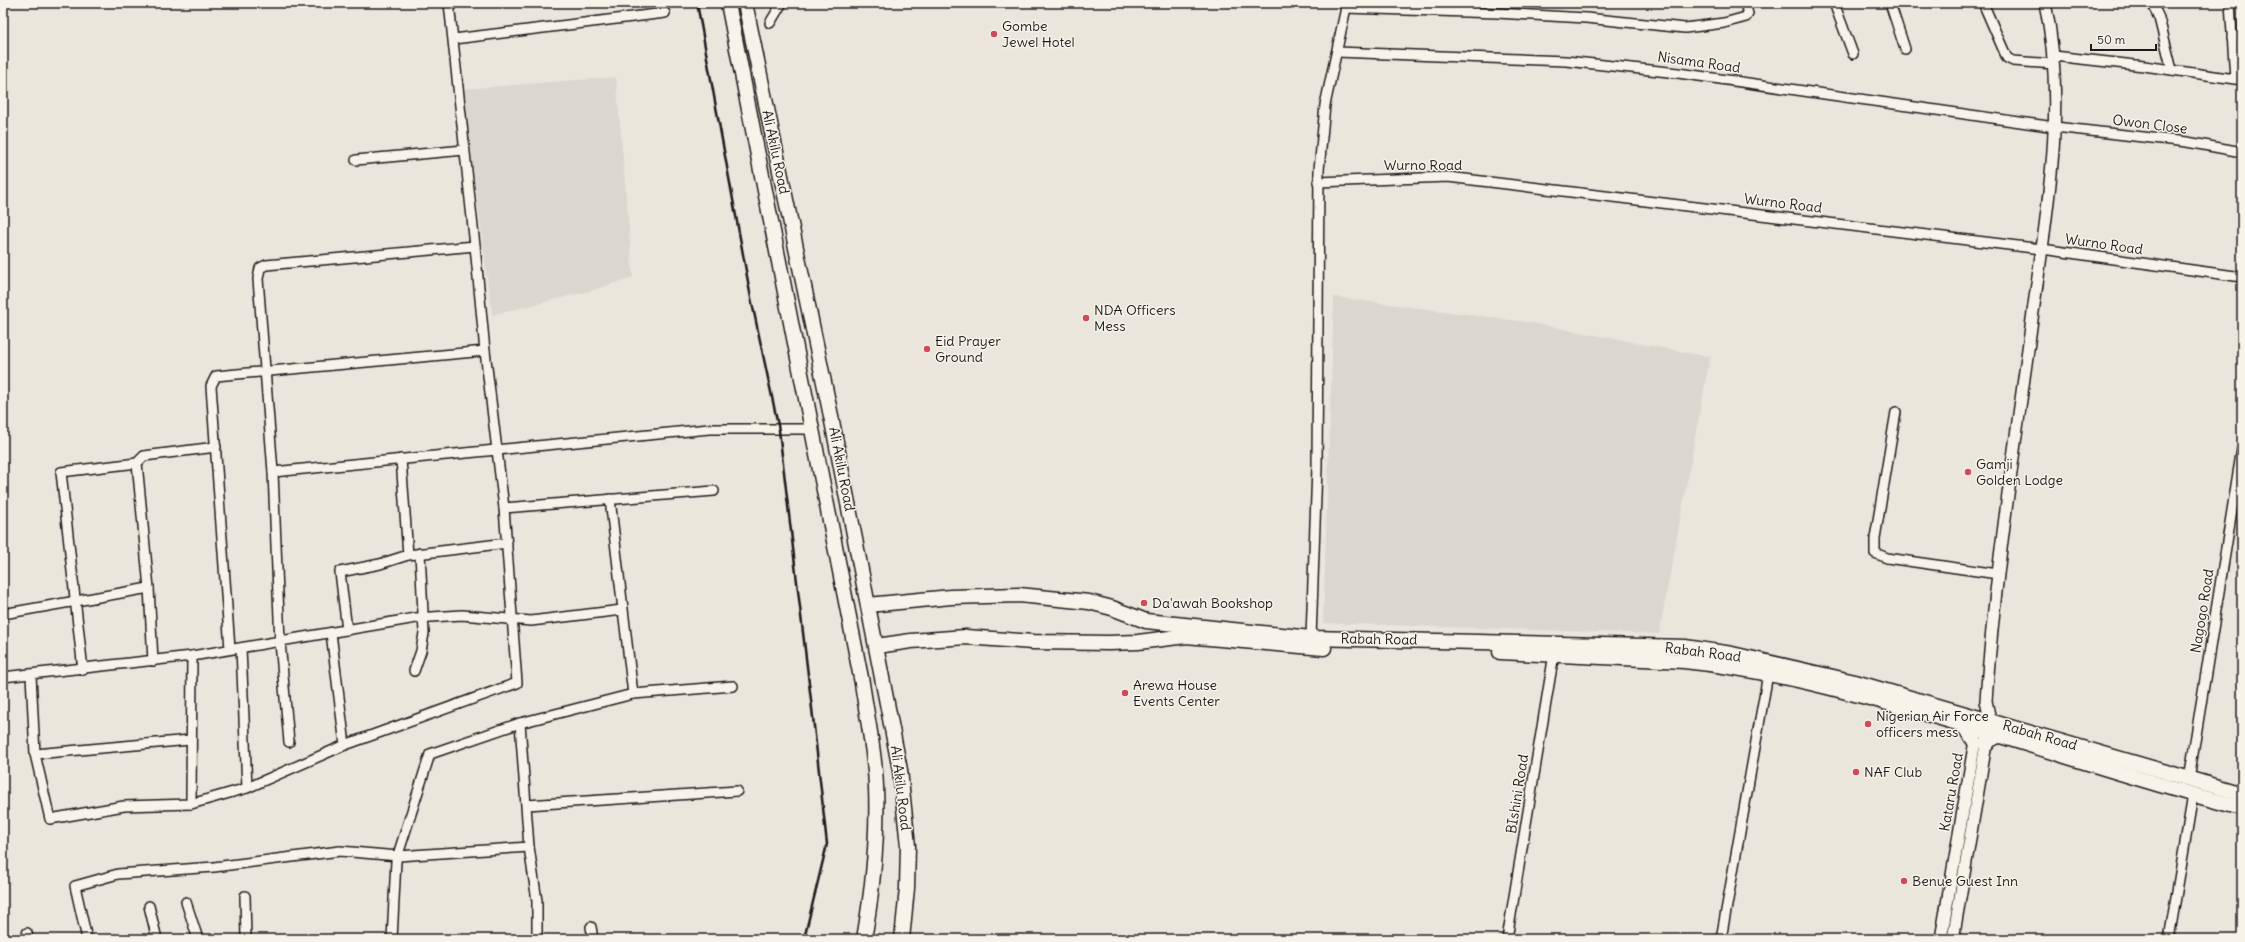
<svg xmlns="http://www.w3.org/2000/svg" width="2245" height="942" font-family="Delius,sans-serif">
	<rect width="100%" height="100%" fill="#eae6dc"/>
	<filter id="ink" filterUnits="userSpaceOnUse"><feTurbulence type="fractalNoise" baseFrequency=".025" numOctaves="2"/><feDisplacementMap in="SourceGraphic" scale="8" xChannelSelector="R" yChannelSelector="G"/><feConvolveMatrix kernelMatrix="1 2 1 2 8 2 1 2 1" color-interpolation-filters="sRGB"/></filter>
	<g filter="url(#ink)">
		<g fill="#dad7ce">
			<path d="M616,77l17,200 -43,14 -98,24 -29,-226z"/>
			<path d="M1334,297l193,25 183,35 -51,277 -336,-11z"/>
		</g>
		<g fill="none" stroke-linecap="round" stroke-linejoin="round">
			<defs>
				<g id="minor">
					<path d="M1834,3l19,51"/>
					<path d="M1890,3l15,46"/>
					<path d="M1983,3l24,55 6,3 41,3"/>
					<path d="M2152,3l7,15 13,52"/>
					<path d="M2230,3l5,75"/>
					<path d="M1345,8l152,5 89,5 99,10 39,-5 22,-6 2,-3 -3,-11"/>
					<path d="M770,23l12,-20"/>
					<path d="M2232,38l10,-2"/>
					<path d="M454,39l211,-26"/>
					<path d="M1337,52l229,9 112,12 377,54 132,15 55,10"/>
					<path d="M2054,56l90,10 98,14"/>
					<path d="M356,160l108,-10"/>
					<path d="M1318,182l130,-5 594,72 200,28"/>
					<path d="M1896,412l-21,126v15l12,5 111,16"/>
					<path d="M401,459l7,96"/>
					<path d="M137,463l12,125 4,73"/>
					<path d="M273,472l436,-43h102"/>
					<path d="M610,499l23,195"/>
					<path d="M504,508l210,-17"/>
					<path d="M3,614l146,-26"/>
					<path d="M347,630l-7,-58 40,-8 28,-9 99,-12"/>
					<path d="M331,633l14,112"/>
					<path d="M1311,638l6,-171 2,-297 6,-65 22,-102"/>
					<path d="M241,648l6,140"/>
					<path d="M230,649l-19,-263 5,-10 269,-25"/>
					<path d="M83,670l-22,-198 76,-9 7,-7 72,-9"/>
					<path d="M414,671l7,-20 3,-18 -4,-80"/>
					<path d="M31,675l4,79 15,65 74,-13 67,-2 56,-16 98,-43 172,-62 -13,-175 -19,-157 -10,-105 -26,-243"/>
					<path d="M3,677l189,-21 224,-38 46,-3 69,6 91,-11"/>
					<path d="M520,723l9,124 8,54v38"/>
					<path d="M289,742l-9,-100 -7,-170 -15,-193 2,-11 6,-3 209,-19"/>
					<path d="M35,754l155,-14"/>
					<path d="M2189,779l53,-331"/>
					<path d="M191,804l1,-148"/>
					<path d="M527,805l210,-14"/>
					<path d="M245,896l1,43"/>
					<path d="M186,902l12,37"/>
					<path d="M149,906l8,33"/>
					<path d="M591,927l2,12"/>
					<path d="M27,933l1,6"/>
					<path d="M87,939l-12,-53 43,-12 96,-7 126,-16 58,5 131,-9"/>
					<path d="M392,939l4,-78 34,-107 90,-31 113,-29 100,-8"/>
					<path d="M1507,939l47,-285"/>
					<path d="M1721,939l47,-265"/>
					<path d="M2169,939l24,-144"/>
				</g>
				<g id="tertiary">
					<path d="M1941,939l35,-204"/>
					<path d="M1953,939l37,-219 -4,-19c9,-131 30,-260 47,-389 14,-100 34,-209 12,-309"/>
				</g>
				<g id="primary">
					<path d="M728,3l134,680c5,34 13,69 14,104 2,51 -3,101 -12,152"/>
					<path d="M745,3l86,413 69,354 8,76 -1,42 -5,51"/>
					<path d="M868,605l83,-8 68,-2 70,7 23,6 34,13 165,17 374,9 47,7 123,28 387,112"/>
					<path d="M877,646l34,-5 55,-4 67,5 76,1 29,-1 48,-6 138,12"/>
					<path d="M1500,652l184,9c70,7 139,24 207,43 118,32 233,73 351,104"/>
					<path d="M1962,724l13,18"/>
					<path d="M1986,745l4,-5 10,-5"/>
				</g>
			</defs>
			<use href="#minor" stroke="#1c1c1c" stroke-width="12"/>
			<use href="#tertiary" stroke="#1c1c1c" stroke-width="14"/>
			<use href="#primary" stroke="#1c1c1c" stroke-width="17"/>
			<use href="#minor" stroke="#f7f3e8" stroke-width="9"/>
			<use href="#tertiary" stroke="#f7f3e8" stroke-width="11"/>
			<use href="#primary" stroke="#f7f3e8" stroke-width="14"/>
			<path stroke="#1c1c1c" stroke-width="2.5" d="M697,3l54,295 28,132 34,287 14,127 -23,95"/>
		</g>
	</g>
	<g fill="#d1495b" stroke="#f7f3e8" stroke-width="1.5">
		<circle cx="994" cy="34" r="4"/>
		<circle cx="1086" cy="318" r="4"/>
		<circle cx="927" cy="349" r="4"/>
		<circle cx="1968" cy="472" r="4"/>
		<circle cx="1144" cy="603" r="4"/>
		<circle cx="1125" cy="693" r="4"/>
		<circle cx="1868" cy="724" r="4"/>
		<circle cx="1856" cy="772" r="4"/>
		<circle cx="1904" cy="881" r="4"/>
	</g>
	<g text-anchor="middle" stroke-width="3" stroke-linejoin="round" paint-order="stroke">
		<g font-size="14" fill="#1c1c1c" stroke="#f7f3e8" text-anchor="start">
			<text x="1002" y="31">Gombe<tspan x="1002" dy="16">Jewel Hotel</tspan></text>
			<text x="1094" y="315">NDA Officers<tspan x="1094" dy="16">Mess</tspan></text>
			<text x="935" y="346">Eid Prayer<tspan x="935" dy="16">Ground</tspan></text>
			<text x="1976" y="469">Gamji<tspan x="1976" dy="16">Golden Lodge</tspan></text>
			<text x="1152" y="608">Da'awah Bookshop</text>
			<text x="1133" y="690">Arewa House<tspan x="1133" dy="16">Events Center</tspan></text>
			<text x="1876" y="721">Nigerian Air Force<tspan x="1876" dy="16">officers mess</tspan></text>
			<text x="1864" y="777">NAF Club</text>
			<text x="1912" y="886">Benue Guest Inn</text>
		</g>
		<g font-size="14" fill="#1c1c1c" stroke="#f7f3e8">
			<text transform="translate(1699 62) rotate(8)" y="5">Nisama Road</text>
			<text transform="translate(2150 124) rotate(7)" y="5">Owon Close</text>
			<text transform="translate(776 152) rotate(78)" y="5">Ali Akilu Road</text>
			<text x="1423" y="170">Wurno Road</text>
			<text transform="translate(1783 203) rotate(7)" y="5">Wurno Road</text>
			<text transform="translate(2104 244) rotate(8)" y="5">Wurno Road</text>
			<text transform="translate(842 469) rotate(79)" y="5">Ali Akilu Road</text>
			<text transform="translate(2202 611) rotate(-81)" y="5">Nagogo Road</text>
			<text transform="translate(1379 639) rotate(1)" y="5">Rabah Road</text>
			<text transform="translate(1703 652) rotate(7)" y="5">Rabah Road</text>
			<text transform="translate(2040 735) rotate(16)" y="5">Rabah Road</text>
			<text transform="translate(901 788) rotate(83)" y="5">Ali Akilu Road</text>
			<text transform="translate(1951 792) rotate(-80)" y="5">Kataru Road</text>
			<text transform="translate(1517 794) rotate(-81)" y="5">BIshini Road</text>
		</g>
	</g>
	<rect width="2245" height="942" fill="none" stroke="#f7f3e8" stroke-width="16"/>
	<rect x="8" y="8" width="2229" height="926" fill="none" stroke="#1c1c1c" stroke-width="1.5" filter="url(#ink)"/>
	<path d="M2091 44v6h65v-6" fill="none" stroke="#1c1c1c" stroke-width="2"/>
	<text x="2097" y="44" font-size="12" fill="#1c1c1c" stroke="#f7f3e8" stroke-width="3" paint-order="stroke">50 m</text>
</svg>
